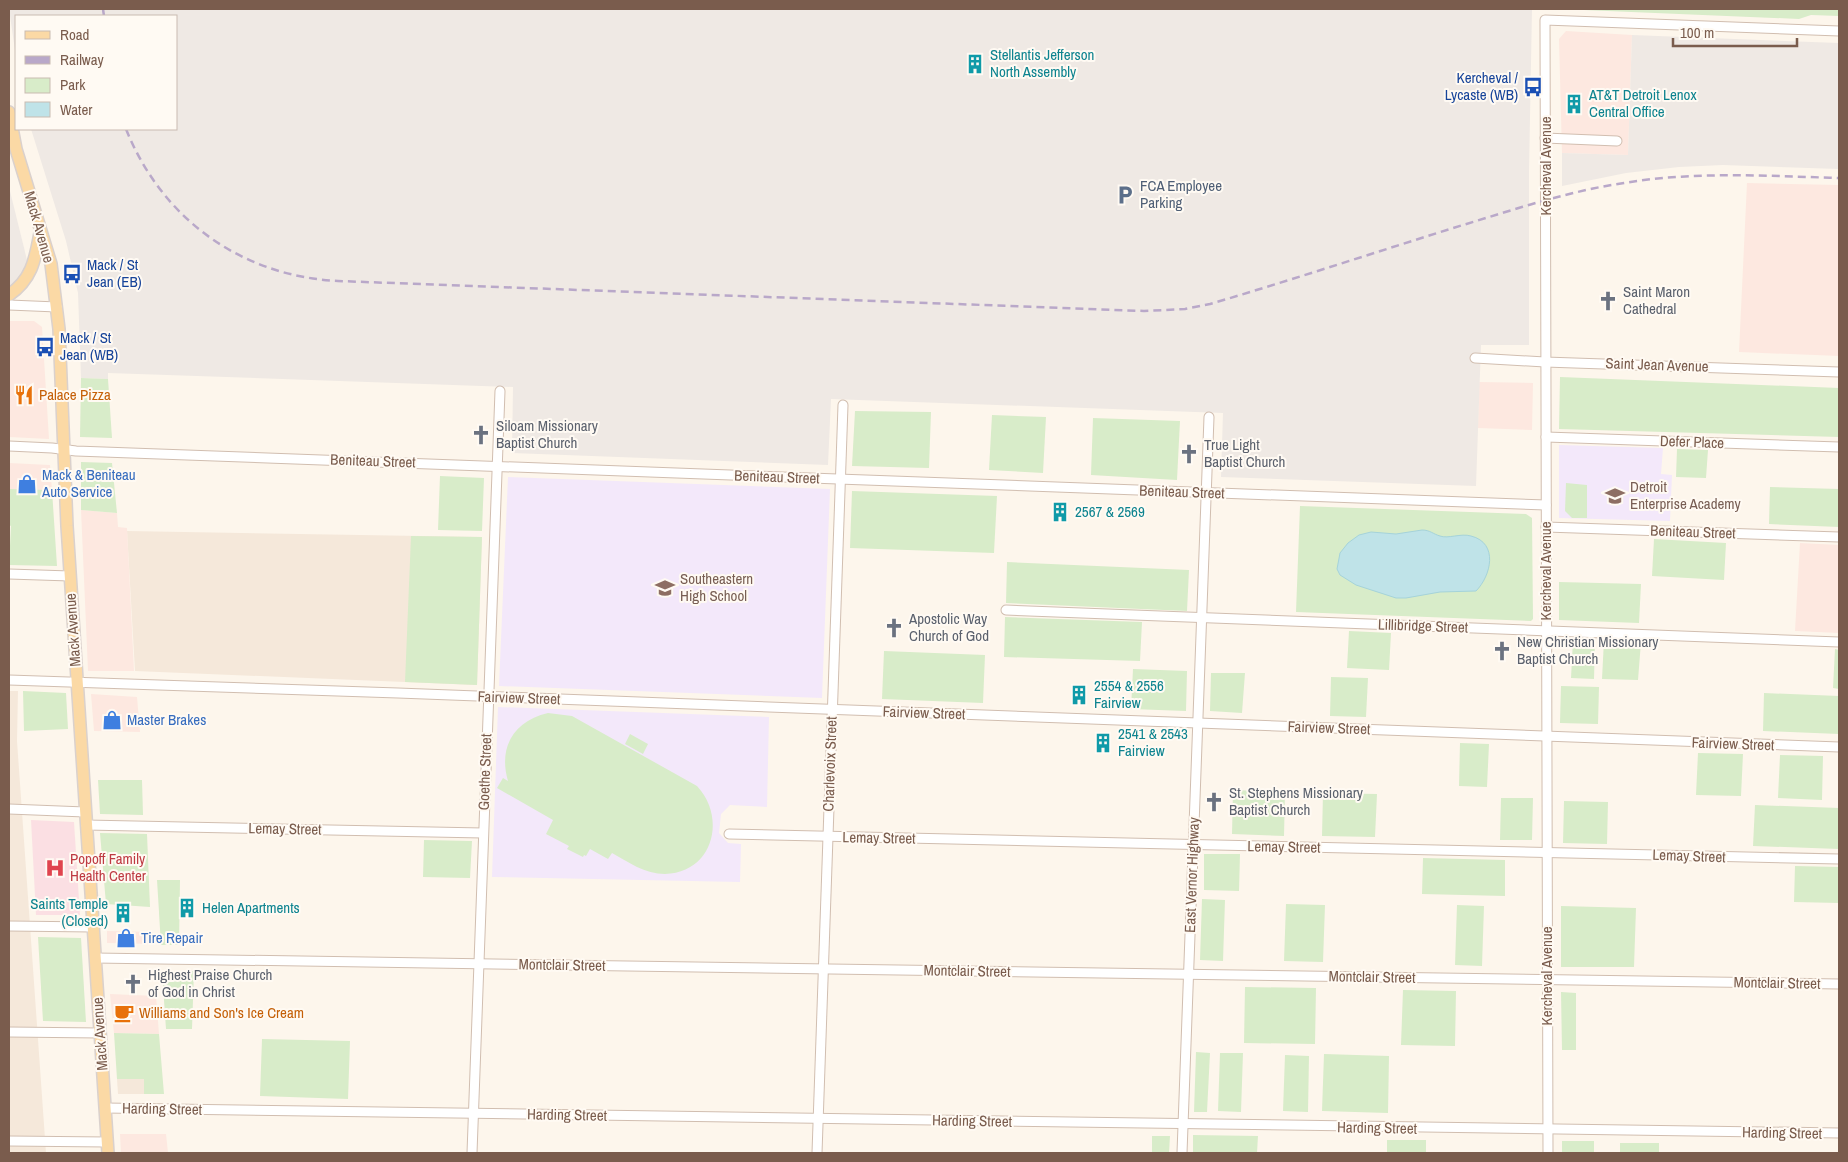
<svg xmlns="http://www.w3.org/2000/svg" width="1848" height="1162" font-family="'Archivo Narrow',sans-serif">
	<rect width="100%" height="100%" fill="#fdf6ec"/>
	<g fill="#f5e8da">
		<path d="M127,531l355,6 -5,148 -342,-14z"/>
		<path d="M9,691h9l-1,50 29,412h-37z"/>
		<path d="M117,1079h28l-1,15h-26z"/>
	</g>
	<g fill="#fde8e0">
		<path d="M1566,31l66,4 -4,120 -66,-2 -3,-114z"/>
		<path d="M1747,183l92,2v171l-100,-4z"/>
		<path d="M9,321h25l8,6 7,112 -40,-2z"/>
		<path d="M1479,382l54,1 -1,47 -54,-2z"/>
		<path d="M9,463l41,2 2,25 -43,-1z"/>
		<path d="M81,510l36,3 1,14 9,1 7,143h-46z"/>
		<path d="M1800,543l39,2v88l-44,-2z"/>
		<path d="M91,694l46,3 3,35 -46,-1z"/>
		<path d="M107,931l46,1v12l-46,-1z"/>
		<path d="M110,994l46,2 3,38 -45,-1z"/>
		<path d="M120,1134h46l2,19h-47z"/>
	</g>
	<g fill="#efe9e4">
		<path d="M9,9h1523l-3,163v173h-48l-5,141 -255,-9 2,-64 -392,-14 -3,66 -316,-12 1,-66 -405,-14v6l-27,-1 -3,-85 -12,-52 -35,-112h145v-113h-160v41z"/>
		<path d="M1632,35l207,8v126l-116,-4 -44,2 -53,6 -64,13v-33l66,2z"/>
		<path d="M9,187l19,77 -3,10 -16,16z"/>
	</g>
	<g fill="#f3e8fa">
		<path d="M1559,445l104,3 -2,26 11,1 -2,46 -111,-3z"/>
		<path d="M508,477l322,12 -8,209 -323,-12z"/>
		<path d="M498,707l271,10 -2,90 -37,-2 -9,9 -2,19 9,10 13,1 -1,38 -248,-5z"/>
	</g>
	<path fill="#fbdfe3" d="M31,820l43,2 6,93h-44z"/>
	<g fill="#d8ecc9">
		<path d="M1560,9h279v7l-28,-1 -12,4z"/>
		<path d="M1560,377l279,11v49l-280,-8z"/>
		<path d="M81,378l27,1 4,59 -32,-1z"/>
		<path d="M855,411l76,1 -2,56 -77,-2z"/>
		<path d="M992,415l54,2 -3,56 -54,-3z"/>
		<path d="M1093,418l87,3 -3,59 -86,-5z"/>
		<path d="M1677,449l31,1 -2,28 -30,-1z"/>
		<path d="M81,462l31,1 5,50 -36,-3z"/>
		<path d="M440,476l44,2 -2,53 -44,-1z"/>
		<path d="M1566,483l21,2v33h-15l-7,-7z"/>
		<path d="M1770,487l69,2v38l-70,-3z"/>
		<path d="M9,489l43,1 5,76 -48,-1 2,-39 -2,-1z"/>
		<path d="M852,491l145,5 -3,57 -144,-5z"/>
		<path d="M1300,506l226,8 6,4 1,101 -2,2 -235,-9z"/>
		<path d="M411,536l71,1 -5,148 -72,-3z"/>
		<path d="M1654,539l72,4 -2,37 -72,-4z"/>
		<path d="M1007,562l182,8 -2,41 -181,-8z"/>
		<path d="M1559,582l82,2 -2,39 -80,-3z"/>
		<path d="M1005,617l137,5 -2,39 -136,-4z"/>
		<path d="M1349,631l42,2 -2,37 -42,-2z"/>
		<path d="M1573,640l22,1 -1,38 -23,-1z"/>
		<path d="M1604,640l37,2 -3,38 -36,-1z"/>
		<path d="M1835,649l4,1v39l-6,-1z"/>
		<path d="M884,651l101,4 -2,48 -101,-4z"/>
		<path d="M1133,669l54,2 -1,40 -55,-2z"/>
		<path d="M1211,673h34l-3,40 -32,-2z"/>
		<path d="M1331,677l37,1 -2,39 -36,-1z"/>
		<path d="M1561,686l38,1 -1,37 -38,-1z"/>
		<path d="M23,691l43,2 2,36 -44,2z"/>
		<path d="M1764,693l75,3v38l-76,-3z"/>
		<path d="M548,713l24,3 125,70c30,32 16,87 -32,88 -20,0 -37,-12 -53,-21l-4,6 -18,-10 -4,7 -2,-1 -1,2 -16,-8 2,-3 -23,-12 7,-14 -56,-32 6,-10 5,3c-10,-34 6,-60 40,-68z"/>
		<path d="M630,734l18,10 -5,10 -18,-10z"/>
		<path d="M1460,743l29,1 -2,43 -28,-1z"/>
		<path d="M1698,753l45,1 -2,42 -45,-1z"/>
		<path d="M1780,755l43,1 -1,44 -44,-2z"/>
		<path d="M98,780h44l1,35 -43,-1z"/>
		<path d="M1233,790l52,2 -1,44 -52,-2z"/>
		<path d="M1323,793l54,1 -2,43 -53,-1z"/>
		<path d="M1501,798h32l-1,42h-32z"/>
		<path d="M1564,801l44,1 -1,42 -44,-1z"/>
		<path d="M1755,805l84,3v41l-86,-3z"/>
		<path d="M100,833l47,1 3,73 -44,-3z"/>
		<path d="M424,840l48,1 -2,37 -47,-1z"/>
		<path d="M1204,854h36l-1,37 -35,-1z"/>
		<path d="M1423,858l82,2v36l-83,-2z"/>
		<path d="M1795,866l44,1v36l-45,-1z"/>
		<path d="M157,880h23l-1,65h-18z"/>
		<path d="M1202,899l23,1 -2,61 -23,-1z"/>
		<path d="M1286,904l39,1 -2,57 -39,-1z"/>
		<path d="M1457,905l27,1 -2,60 -27,-1z"/>
		<path d="M1561,906l75,2 -2,59h-73z"/>
		<path d="M38,937l43,1 5,84 -43,-1z"/>
		<path d="M162,971h32l-2,58h-26z"/>
		<path d="M1245,987l71,1 -1,56 -71,-1z"/>
		<path d="M1403,990l53,1 -1,55 -54,-1z"/>
		<path d="M1561,992l15,1v57h-14z"/>
		<path d="M114,1033l45,1 5,60h-20v-15h-27z"/>
		<path d="M262,1039l88,2 -2,58 -88,-3z"/>
		<path d="M1196,1052l14,1 -3,59h-13z"/>
		<path d="M1220,1053h23l-2,59 -23,-1z"/>
		<path d="M1324,1054l65,2 -1,57 -66,-2z"/>
		<path d="M1285,1055l24,1 -1,56 -25,-1z"/>
		<path d="M1193,1135l65,1 -1,17h-64z"/>
		<path d="M1152,1136h18l-1,17h-17z"/>
		<rect x="1387" y="1140" width="39" height="13"/>
		<rect x="1562" y="1141" width="32" height="12"/>
		<rect x="1620" y="1143" width="39" height="10"/>
	</g>
	<path fill="#bfe3e8" stroke="#a5d3da" d="M1422,530c8,0 11,4 18,6 8,3 21,-3 31,0 28,7 20,40 5,55l-36,1 -34,6h-10l-40,-13 -16,-10 -3,-6 3,-16 8,-10 11,-8 12,-3 25,2z"/>
	<g fill="none" stroke-linecap="round" stroke-linejoin="round">
		<defs>
			<g id="minor">
				<path d="M1545,138l72,3"/>
				<path d="M9,305l48,2"/>
				<path d="M1475,358l70,4 294,10"/>
				<path d="M1546,437l293,10"/>
				<path d="M9,446l43,2 24,3 1470,54"/>
				<path d="M1546,527l293,10"/>
				<path d="M9,574l61,2"/>
				<path d="M1006,610l833,32"/>
				<path d="M9,680l389,13 1441,54"/>
				<path d="M9,809l76,3"/>
				<path d="M86,825l397,8"/>
				<path d="M729,834l1110,25"/>
				<path d="M9,926l84,1"/>
				<path d="M95,958l1744,26"/>
				<path d="M9,1032l91,1"/>
				<path d="M105,1108l1734,25"/>
				<path d="M9,1141l98,1"/>
				<path d="M472,1153l28,-762"/>
				<path d="M817,1153l26,-748"/>
				<path d="M1182,1153l27,-736"/>
				<path d="M1548,1153l-3,-1133 294,11"/>
			</g>
			<g id="major">
				<path d="M9,112l7,37 35,115 8,65 8,197 41,627"/>
				<path d="M9,295c23,-16 26,-35 31,-62"/>
			</g>
		</defs>
		<use href="#minor" stroke="#d1beb0" stroke-width="11"/>
		<use href="#major" stroke="#dad1cd" stroke-width="14"/>
		<use href="#minor" stroke="#fff" stroke-width="9"/>
		<use href="#major" stroke="#fbd9a5" stroke-width="11"/>
		<g stroke="#b9a8c9" stroke-width="2.5" stroke-dasharray="8 5" stroke-linecap="butt">
			<path d="M103,9l1,7"/>
			<path d="M126,129c36,90 115,147 212,152l806,30 41,-2 25,-5c85,-25 169,-53 253,-79 53,-16 106,-34 161,-42 71,-12 143,-7 215,-5"/>
		</g>
	</g>
	<defs>
		<symbol id="building-bare" viewBox="-9 -9 18 18"><path d="M-4-6H4V6H1V3H-1V6H-4ZM-2.5-4.3h1.7v1.8h-1.7ZM.8-4.3h1.7v1.8H.8ZM-2.5-1h1.7V.8h-1.7ZM.8-1h1.7V.8H.8Z" fill="#0f9aa8" stroke="#fffaf3" stroke-width="2.5" paint-order="stroke"/></symbol>
		<symbol id="bus-bare" viewBox="-9 -9 18 18"><path d="M-5-6H5V4H4V6H2V4H-2V6H-4V4H-5ZM-3.5-4V0h7V-4ZM-3.5 1.2v1.5H-2V1.2ZM2 1.2v1.5H3.5V1.2Z" fill="#1a4fb4" stroke="#fffaf3" stroke-width="2.5" paint-order="stroke"/></symbol>
		<symbol id="parking-bare" viewBox="-9 -9 18 18"><path d="M-3.5-5.5H1a3.5 3.5 0 0 1 0 7H-1V5.5H-3.5ZM-1-3.4V-.6H.8a1.4 1.4 0 0 0 0-2.8Z" fill="#5c6f8a" stroke="#fffaf3" stroke-width="2.5" paint-order="stroke"/></symbol>
		<symbol id="church-bare" viewBox="-9 -9 18 18"><path d="M-1.2-6h2.4v3.5h3.3v2.4h-3.3V6h-2.4V-.1h-3.3v-2.4h3.3Z" fill="#6b7280" stroke="#fffaf3" stroke-width="2.5" paint-order="stroke"/></symbol>
		<symbol id="restaurant-bare" viewBox="-9 -9 18 18"><path d="M-5-6h1v4h1v-4h1v4h1v-4h1v5L-1.5 .5V6h-2V.5L-5-1ZM5-6V6H3V1.5H1.5Q1.5-4 5-6Z" fill="#e8710a" stroke="#fffaf3" stroke-width="2.5" paint-order="stroke"/></symbol>
		<symbol id="shop-bare" viewBox="-9 -9 18 18"><path d="M-5-2.5h2.3a2.7 3.5 0 0 1 5.4 0H5L5.5 6h-11ZM-1.5-2.5h3a1.5 2.3 0 0 0-3 0Z" fill="#3f7fe0" stroke="#fffaf3" stroke-width="2.5" paint-order="stroke"/></symbol>
		<symbol id="school-bare" viewBox="-9 -9 18 18"><path d="M0-5L7-2L0 1L-7-2ZM-4 1L0 2.5L4 1V4Q0 6-4 4Z" fill="#8d6e63" stroke="#fffaf3" stroke-width="2.5" paint-order="stroke"/></symbol>
		<symbol id="hospital-bare" viewBox="-9 -9 18 18"><path d="M-5-5h3v3.5h4V-5h3V5h-3V1.5h-4V5h-3Z" fill="#e0444e" stroke="#fffaf3" stroke-width="2.5" paint-order="stroke"/></symbol>
		<symbol id="cafe-bare" viewBox="-9 -9 18 18"><path d="M-5.5-4.5H6V0H3Q3 3.5 0 3.5H-2.5Q-5.5 3.5-5.5 0ZM3-3.2v2h1.7v-2ZM-6 4.5H4V6H-6Z" fill="#e8710a" stroke="#fffaf3" stroke-width="2.5" paint-order="stroke"/></symbol>
	</defs>
	<g fill-rule="evenodd">
		<use href="#building-bare" x="961" y="50" width="28" height="28"/>
		<use href="#bus-bare" x="1519" y="73" width="28" height="28"/>
		<use href="#building-bare" x="1560" y="90" width="28" height="28"/>
		<use href="#parking-bare" x="1111" y="181" width="28" height="28"/>
		<use href="#bus-bare" x="58" y="260" width="28" height="28"/>
		<use href="#church-bare" x="1594" y="287" width="28" height="28"/>
		<use href="#bus-bare" x="31" y="333" width="28" height="28"/>
		<use href="#restaurant-bare" x="10" y="381" width="28" height="28"/>
		<use href="#church-bare" x="467" y="421" width="28" height="28"/>
		<use href="#church-bare" x="1175" y="440" width="28" height="28"/>
		<use href="#shop-bare" x="13" y="470" width="28" height="28"/>
		<use href="#school-bare" x="1601" y="482" width="28" height="28"/>
		<use href="#building-bare" x="1046" y="498" width="28" height="28"/>
		<use href="#school-bare" x="651" y="574" width="28" height="28"/>
		<use href="#church-bare" x="880" y="614" width="28" height="28"/>
		<use href="#church-bare" x="1488" y="637" width="28" height="28"/>
		<use href="#building-bare" x="1065" y="681" width="28" height="28"/>
		<use href="#shop-bare" x="98" y="706" width="28" height="28"/>
		<use href="#building-bare" x="1089" y="729" width="28" height="28"/>
		<use href="#church-bare" x="1200" y="788" width="28" height="28"/>
		<use href="#hospital-bare" x="41" y="854" width="28" height="28"/>
		<use href="#building-bare" x="173" y="894" width="28" height="28"/>
		<use href="#building-bare" x="109" y="899" width="28" height="28"/>
		<use href="#shop-bare" x="112" y="924" width="28" height="28"/>
		<use href="#church-bare" x="119" y="970" width="28" height="28"/>
		<use href="#cafe-bare" x="110" y="999" width="28" height="28"/>
	</g>
	<g text-anchor="middle" stroke-width="4" stroke-linejoin="round" paint-order="stroke">
		<g font-size="15" fill="#0d838f" stroke="#fffaf3" text-anchor="start">
			<text x="990" y="60">Stellantis Jefferson<tspan x="990" dy="17">North Assembly</tspan></text>
			<text x="1589" y="100">AT&amp;T Detroit Lenox<tspan x="1589" dy="17">Central Office</tspan></text>
			<text x="1075" y="517">2567 &amp; 2569</text>
			<text x="1094" y="691">2554 &amp; 2556<tspan x="1094" dy="17">Fairview</tspan></text>
			<text x="1118" y="739">2541 &amp; 2543<tspan x="1118" dy="17">Fairview</tspan></text>
			<text x="108" y="909" text-anchor="end">Saints Temple<tspan x="108" dy="17">(Closed)</tspan></text>
			<text x="202" y="913">Helen Apartments</text>
		</g>
		<g font-size="15" fill="#164399" stroke="#fffaf3" text-anchor="start">
			<text x="1518" y="83" text-anchor="end">Kercheval /<tspan x="1518" dy="17">Lycaste (WB)</tspan></text>
			<text x="87" y="270">Mack / St<tspan x="87" dy="17">Jean (EB)</tspan></text>
			<text x="60" y="343">Mack / St<tspan x="60" dy="17">Jean (WB)</tspan></text>
		</g>
		<g font-size="15" fill="#7a5c4d" stroke="#fffaf3">
			<text transform="translate(1546 166) rotate(-90)" y="5">Kercheval Avenue</text>
			<text transform="translate(39 227) rotate(74)" y="5">Mack Avenue</text>
			<text transform="translate(1657 365) rotate(2)" y="5">Saint Jean Avenue</text>
			<text transform="translate(1692 442) rotate(2)" y="5">Defer Place</text>
			<text transform="translate(373 461) rotate(2)" y="5">Beniteau Street</text>
			<text transform="translate(777 477) rotate(2)" y="5">Beniteau Street</text>
			<text transform="translate(1182 492) rotate(2)" y="5">Beniteau Street</text>
			<text transform="translate(1693 532) rotate(2)" y="5">Beniteau Street</text>
			<text transform="translate(1546 571) rotate(-90)" y="5">Kercheval Avenue</text>
			<text transform="translate(1423 626) rotate(2)" y="5">Lillibridge Street</text>
			<text transform="translate(73 630) rotate(-94)" y="5">Mack Avenue</text>
			<text transform="translate(519 698) rotate(2)" y="5">Fairview Street</text>
			<text transform="translate(924 713) rotate(2)" y="5">Fairview Street</text>
			<text transform="translate(1329 728) rotate(2)" y="5">Fairview Street</text>
			<text transform="translate(1733 744) rotate(2)" y="5">Fairview Street</text>
			<text transform="translate(830 764) rotate(-88)" y="5">Charlevoix Street</text>
			<text transform="translate(485 772) rotate(-88)" y="5">Goethe Street</text>
			<text transform="translate(285 829) rotate(1)" y="5">Lemay Street</text>
			<text transform="translate(879 838) rotate(1)" y="5">Lemay Street</text>
			<text transform="translate(1284 847) rotate(1)" y="5">Lemay Street</text>
			<text transform="translate(1689 856) rotate(2)" y="5">Lemay Street</text>
			<text transform="translate(1192 875) rotate(-88)" y="5">East Vernor Highway</text>
			<text transform="translate(562 965) rotate(1)" y="5">Montclair Street</text>
			<text transform="translate(967 971) rotate(1)" y="5">Montclair Street</text>
			<text transform="translate(1547 976) rotate(-90)" y="5">Kercheval Avenue</text>
			<text transform="translate(1372 977) rotate(1)" y="5">Montclair Street</text>
			<text transform="translate(1777 983) rotate(1)" y="5">Montclair Street</text>
			<text transform="translate(100 1034) rotate(-94)" y="5">Mack Avenue</text>
			<text transform="translate(162 1109) rotate(1)" y="5">Harding Street</text>
			<text transform="translate(567 1115) rotate(1)" y="5">Harding Street</text>
			<text transform="translate(972 1121) rotate(1)" y="5">Harding Street</text>
			<text transform="translate(1377 1128) rotate(1)" y="5">Harding Street</text>
			<text transform="translate(1782 1133) rotate(1)" y="5">Harding Street</text>
		</g>
		<g font-size="15" fill="#4e5e75" stroke="#fffaf3" text-anchor="start">
			<text x="1140" y="191">FCA Employee<tspan x="1140" dy="17">Parking</tspan></text>
		</g>
		<g font-size="15" fill="#5b616d" stroke="#fffaf3" text-anchor="start">
			<text x="1623" y="297">Saint Maron<tspan x="1623" dy="17">Cathedral</tspan></text>
			<text x="496" y="431">Siloam Missionary<tspan x="496" dy="17">Baptist Church</tspan></text>
			<text x="1204" y="450">True Light<tspan x="1204" dy="17">Baptist Church</tspan></text>
			<text x="909" y="624">Apostolic Way<tspan x="909" dy="17">Church of God</tspan></text>
			<text x="1517" y="647">New Christian Missionary<tspan x="1517" dy="17">Baptist Church</tspan></text>
			<text x="1229" y="798">St. Stephens Missionary<tspan x="1229" dy="17">Baptist Church</tspan></text>
			<text x="148" y="980">Highest Praise Church<tspan x="148" dy="17">of God in Christ</tspan></text>
		</g>
		<g font-size="15" fill="#c56008" stroke="#fffaf3" text-anchor="start">
			<text x="39" y="400">Palace Pizza</text>
			<text x="139" y="1018">Williams and Son's Ice Cream</text>
		</g>
		<g font-size="15" fill="#366cbe" stroke="#fffaf3" text-anchor="start">
			<text x="42" y="480">Mack &amp; Beniteau<tspan x="42" dy="17">Auto Service</tspan></text>
			<text x="127" y="725">Master Brakes</text>
			<text x="141" y="943">Tire Repair</text>
		</g>
		<g font-size="15" fill="#785e54" stroke="#fffaf3" text-anchor="start">
			<text x="1630" y="492">Detroit<tspan x="1630" dy="17">Enterprise Academy</tspan></text>
			<text x="680" y="584">Southeastern<tspan x="680" dy="17">High School</tspan></text>
		</g>
		<g font-size="15" fill="#be3a42" stroke="#fffaf3" text-anchor="start">
			<text x="70" y="864">Popoff Family<tspan x="70" dy="17">Health Center</tspan></text>
		</g>
	</g>
	<rect width="1848" height="1162" fill="none" stroke="#7a5c4d" stroke-width="20"/>
	<rect x="15" y="15" width="162" height="115" fill="#fffaf3" stroke="#cabbb1"/>
	<rect x="25" y="31" width="25" height="8" fill="#fbd9a5" stroke="#cabbb1"/>
	<text x="60" y="40" font-size="15" fill="#7a5c4d">Road</text>
	<rect x="25" y="56" width="25" height="8" fill="#b9a8c9" stroke="#cabbb1"/>
	<text x="60" y="65" font-size="15" fill="#7a5c4d">Railway</text>
	<rect x="25" y="78" width="25" height="15" fill="#d8ecc9" stroke="#cabbb1"/>
	<text x="60" y="90" font-size="15" fill="#7a5c4d">Park</text>
	<rect x="25" y="102" width="25" height="15" fill="#bfe3e8" stroke="#cabbb1"/>
	<text x="60" y="115" font-size="15" fill="#7a5c4d">Water</text>
	<path d="M1673 38v8h124v-8" fill="none" stroke="#7a5c4d" stroke-width="2.5"/>
	<text x="1680" y="38" font-size="15" fill="#7a5c4d" stroke="#fffaf3" stroke-width="4" paint-order="stroke">100 m</text>
</svg>
